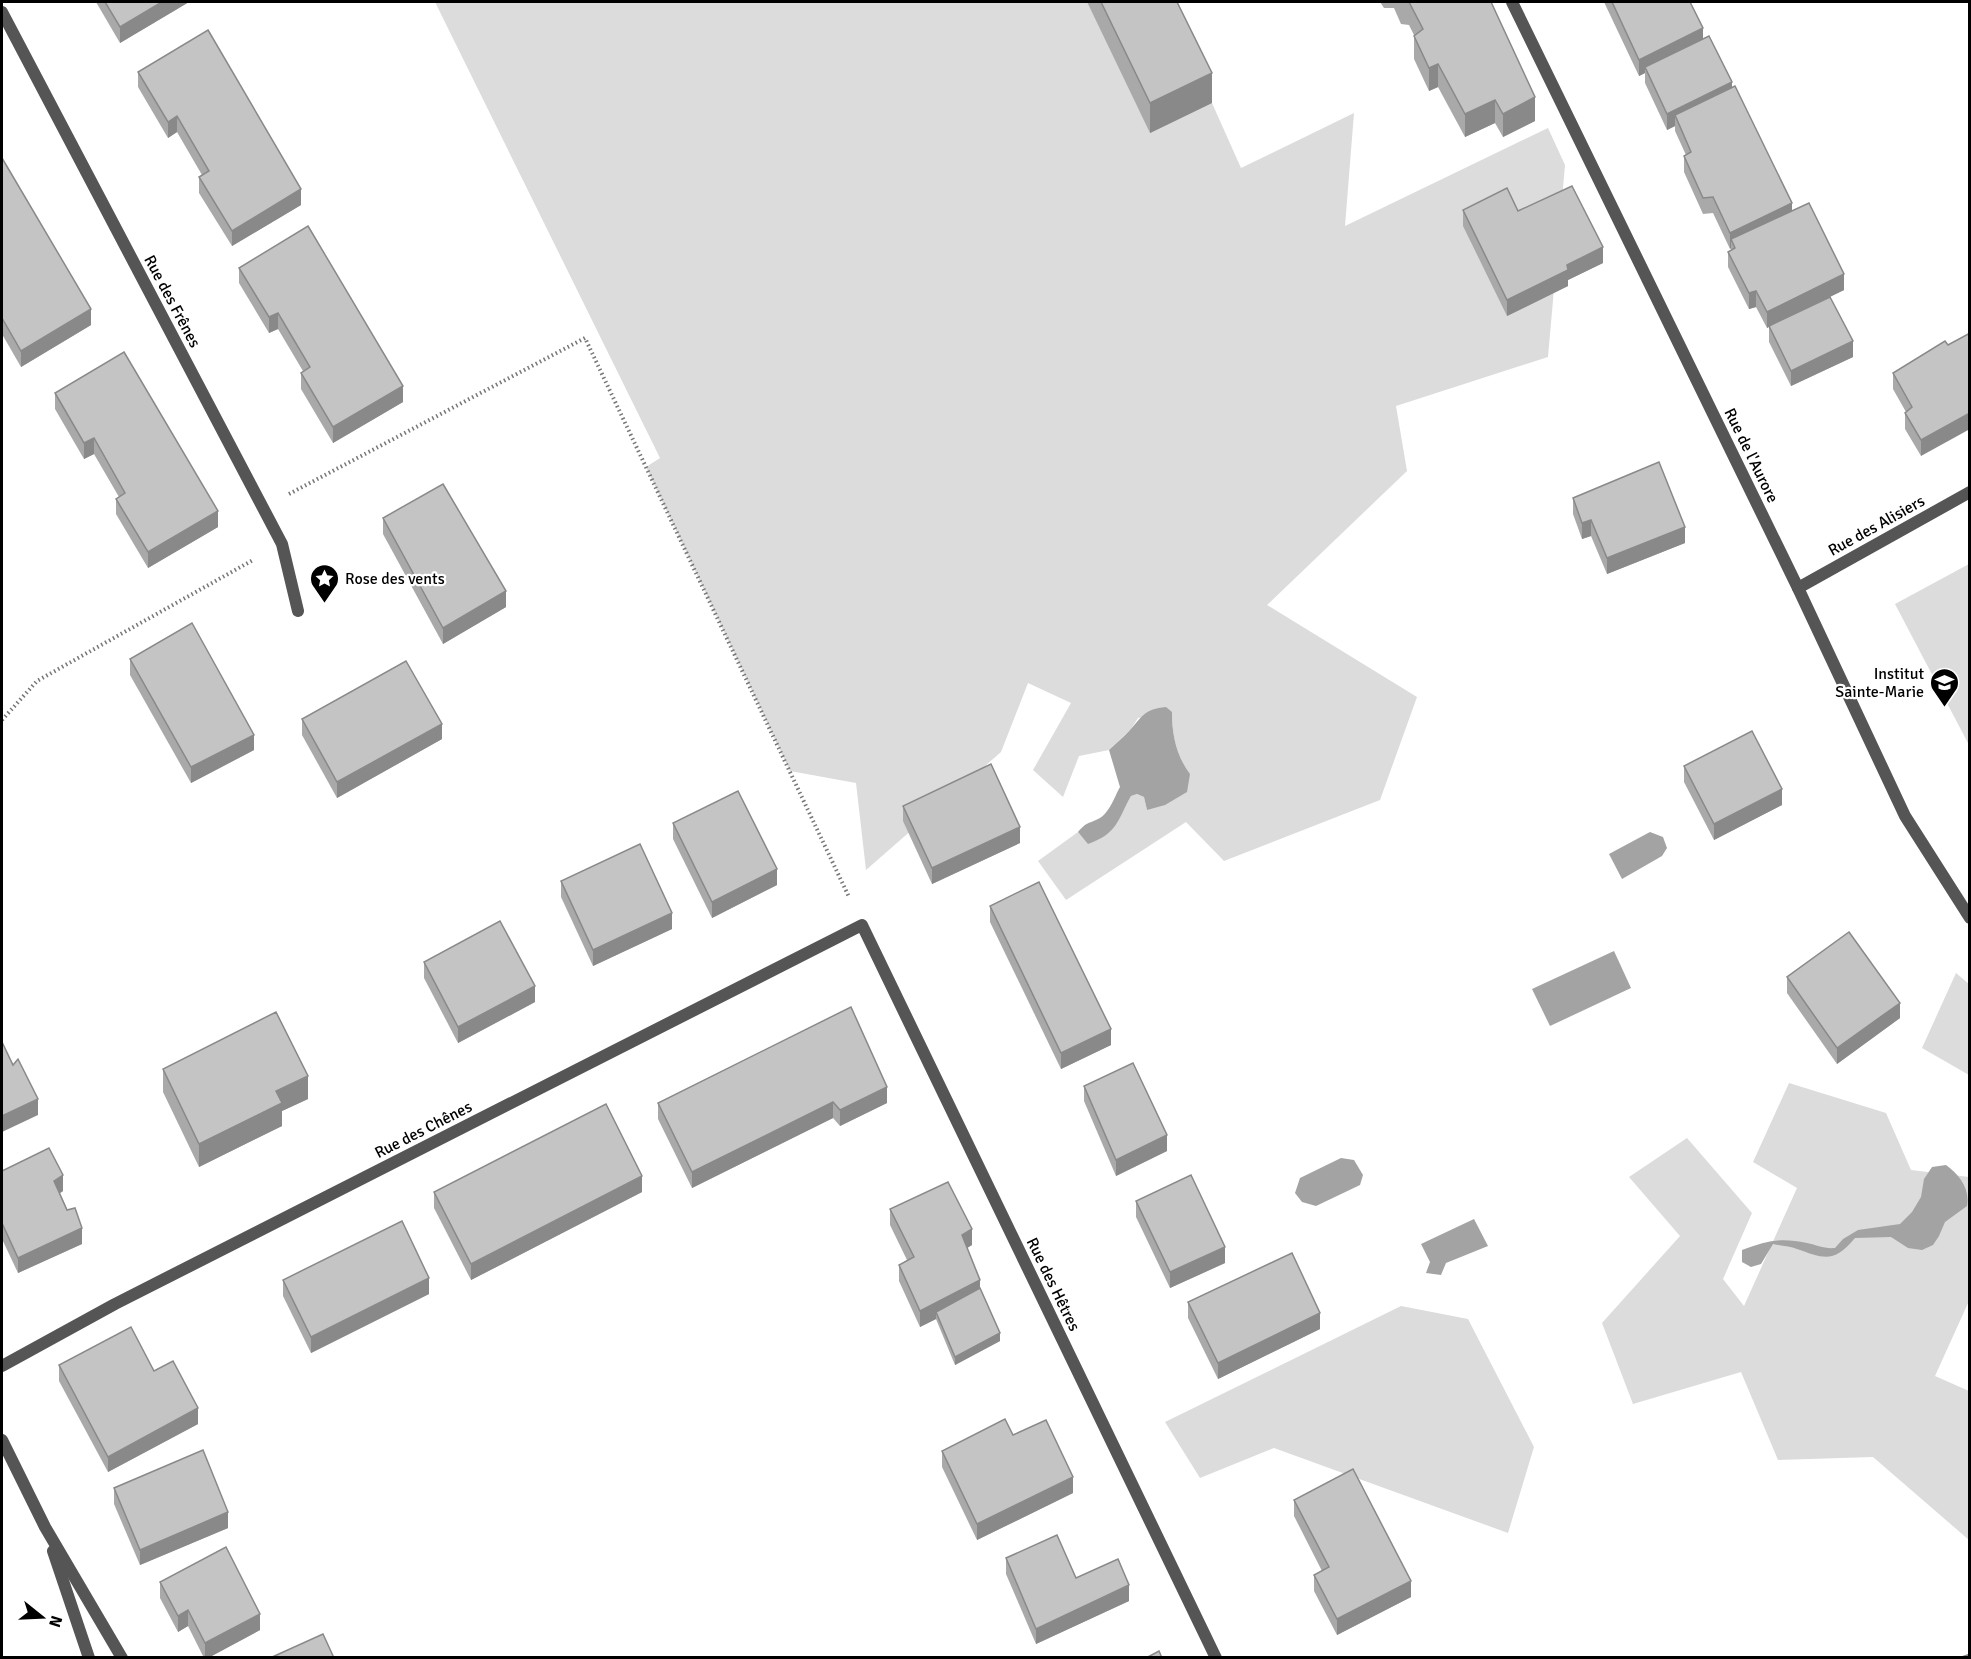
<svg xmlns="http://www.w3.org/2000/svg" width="1971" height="1659" font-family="Signika,sans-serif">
	<rect width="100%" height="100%" fill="#fff"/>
	<g fill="#dcdcdc">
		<path d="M435,2h652l63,130 62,-29 29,65 113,-55 -9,113 203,-98 17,37 -17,192 -152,49 11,65 -140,134 150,92 -37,103 -156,61 -38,-39 -120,78 -28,-39 40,-29 10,11 36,-34 7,-13 6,-2 7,3 3,13 43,-36c-14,-19 -18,-39 -18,-62l-34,6 -7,11 -22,21 -30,6 -16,41 -30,-27 38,-67 -43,-20 -27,69 -135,118 -10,-87 -66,-12 -144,-304 14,-9z"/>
		<path d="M1969,564v181l-74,-141z"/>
		<path d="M1956,973l13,11v91l-47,-27z"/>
		<path d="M1789,1083l97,30 25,57 58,7v124l-34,75 34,15v149l-96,-83 -95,3 -37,-88 -108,32 -31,-81 78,-87 -51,-59 58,-39 65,75 -29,66 21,27 53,-118 -44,-26z"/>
		<path d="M1401,1306l67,13 66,128 -26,86 -234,-85 -74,30 -35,-56z"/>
	</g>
	<g fill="#a3a3a3">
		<path d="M1166,707l6,5c0,23 4,43 18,62l-3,18 -22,13 -18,5 -3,-13 -7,-3 -6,2c-14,25 -13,37 -43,48l-10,-12c10,-11 8,-7 20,-13 11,-5 16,-21 22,-32l-11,-37c7,-7 15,-13 21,-20 13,-14 14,-21 36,-23z"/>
		<path d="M1650,832l13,5 4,11 -5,8 -40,23 -13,-25z"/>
		<path d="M1614,951l17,37 -81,38 -18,-37z"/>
		<path d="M1341,1158l13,2 9,15 -3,10 -44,21 -14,-4 -7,-9 5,-15z"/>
		<path d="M1946,1165c14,10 24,24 21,41l-22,16 -6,14 -6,9 -11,5 -14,-2 -17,-11 -36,1c-21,25 -30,21 -58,11 -7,-3 -16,-3 -24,-5l-12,20 -10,3 -9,-5v-12c25,-9 38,-13 65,-7 10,2 17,6 28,5l8,-9 15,-9 42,-6 12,-12 9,-15 3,-18 8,-12z"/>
		<path d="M1474,1219l14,27 -42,17 -5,12 -15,-2 4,-11 -9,-18z"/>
	</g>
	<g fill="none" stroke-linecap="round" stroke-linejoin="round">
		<g stroke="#777" stroke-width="4" stroke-dasharray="1.5 3" stroke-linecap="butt">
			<path d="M289,494l296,-156 264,559"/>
			<path d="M2,720l35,-39 216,-121"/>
		</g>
		<g stroke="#555" stroke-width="12">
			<path d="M1512,2l286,586 107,228 65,102"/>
			<path d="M2,12l280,532 16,67"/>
			<path d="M1798,588l172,-96"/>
			<path d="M2,1366l113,-62 747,-379 354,733"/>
			<path d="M2,1440l43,87 77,131"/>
			<path d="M53,1551l36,107"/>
		</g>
	</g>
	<g fill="#a9a9a9">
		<path d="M96,2h93l-69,41z"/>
		<path d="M1087,2h93l-2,1 34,100 -62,30z"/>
		<path d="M1380,2h111l44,119 -32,16 -8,-14 -30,14 -27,-50 -9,4 -15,-32v-24l-5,-10 -8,-1 -7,-16h-10z"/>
		<path d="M1604,2h86l13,37 29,48 60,124 52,79 -61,29 70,38 -62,29 -22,-44v-16l-2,2 -11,-21 -7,2 -21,-42v-15l3,-2v-2l-1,1 -17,-36 -10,1 -19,-42v-16l2,-1 -11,-24v-5l-8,4 -22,-47v-10l-6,3z"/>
		<path d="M138,72l163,133 -69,41 -33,-53v-16l3,-2 -25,-43 -9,6 -30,-51z"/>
		<path d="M2,158l89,167 -70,42 -19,-33z"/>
		<path d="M1463,210l55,1 85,52 -35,17v6l-61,30 -44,-90z"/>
		<path d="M239,268l164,134 -70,41 -32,-54v-16l2,-2 -25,-42 -9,4 -30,-50z"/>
		<path d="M1945,341l-24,115 -16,-27v-16l1,-1 -13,-23v-16z"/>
		<path d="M55,393l163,134 -70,41 -32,-54v-15l3,-2 -25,-43 -10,5 -29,-50z"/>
		<path d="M1573,498l112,45 -78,31 -16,-38 -9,3 -9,-25z"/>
		<path d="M383,518l123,89 -63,37 -60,-110z"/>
		<path d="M130,659l124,91 -63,33 -61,-108z"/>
		<path d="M302,719l140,20 -105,59 -35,-63z"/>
		<path d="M1684,766l98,39 -68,35 -30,-58z"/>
		<path d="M903,806l117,37 -88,41 -29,-63z"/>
		<path d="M673,823l104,62 -65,33 -39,-79z"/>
		<path d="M561,881l111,48 -79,37 -32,-69z"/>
		<path d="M990,906l121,139 -50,24 -71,-147z"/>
		<path d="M424,962l111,40 -77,41 -34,-65z"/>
		<path d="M1787,977l113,41 -63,46 -50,-71z"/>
		<path d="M163,1069l145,30 -26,12v15l-83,41 -36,-75z"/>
		<path d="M1084,1086l83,65 -51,25 -32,-75z"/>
		<path d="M658,1103h229l-47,23 -7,-8 -141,70 -34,-69z"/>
		<path d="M2,1171l61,20 -3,2 22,51 -64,29 -16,-34z"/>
		<path d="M434,1192h208l-171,88 -37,-72z"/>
		<path d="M1136,1201l89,62 -55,25 -34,-71z"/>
		<path d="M890,1209l82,36 -5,3 13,40 20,53 -45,24 -19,-46 -16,8 -21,-46v-16l8,-5 -17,-35z"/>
		<path d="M283,1280l146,14 -118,59 -28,-57z"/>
		<path d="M1188,1302l132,27 -102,50 -30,-61z"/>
		<path d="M59,1365l95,6 44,53 -90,48 -49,-91z"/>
		<path d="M1013,1435l60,58 -96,47 -35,-73v-16z"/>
		<path d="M114,1488l114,40 -88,37 -26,-61z"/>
		<path d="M1294,1500l117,97 -74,38 -23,-44v-16l8,-4 -28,-55z"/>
		<path d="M1006,1558l70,20 53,23 -93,43 -30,-70z"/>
		<path d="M160,1582l100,48 -52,28h-4l-16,-32 -10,6 -18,-34z"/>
	</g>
	<g fill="#898989">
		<path d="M162,2h27l-69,41v-16z"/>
		<path d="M1703,28v16l-58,23v6l-6,3v-16z"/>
		<path d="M1438,64v23l-9,4v-23z"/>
		<path d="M1212,73v30l-62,30v-30z"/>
		<path d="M1732,82v16l-57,17v11l-8,4v-16z"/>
		<path d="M1535,97v24l-32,16v-23z"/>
		<path d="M1495,100v23l-30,14v-23z"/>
		<path d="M177,116v16l-9,6v-16z"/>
		<path d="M301,189v16l-69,41v-15z"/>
		<path d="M1792,203v16l-61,20v9l-1,1v-16z"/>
		<path d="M1603,247v16l-35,17v6l-61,30v-16l60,-35z"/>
		<path d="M1844,274v16l-77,38v-16z"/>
		<path d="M1756,291v16l-7,2v-16z"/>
		<path d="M91,309v16l-70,42v-16z"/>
		<path d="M278,313v16l-9,4v-16z"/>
		<path d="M1853,341v16l-62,29v-15z"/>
		<path d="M403,386v16l-70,41v-16z"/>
		<path d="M1970,413v16l-49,27v-16z"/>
		<path d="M94,438v16l-10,5v-16z"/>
		<path d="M218,511v16l-70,41v-16z"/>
		<path d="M1591,520v16l-9,3v-16z"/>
		<path d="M1685,527v16l-78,31v-16z"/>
		<path d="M506,591v16l-63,37v-16z"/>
		<path d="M442,724v15l-105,59v-16z"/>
		<path d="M254,735v15l-63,33v-16z"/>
		<path d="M1782,789v16l-68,35v-16z"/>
		<path d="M1020,827v16l-88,41v-16z"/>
		<path d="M777,869v16l-65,33v-16z"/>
		<path d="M672,913v16l-79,37v-16z"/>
		<path d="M535,986v16l-77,41v-16z"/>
		<path d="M1900,1003v15l-63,46v-16z"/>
		<path d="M1111,1029v16l-50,24v-16z"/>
		<path d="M308,1076v23l-26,12v15l-83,41v-23l77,-53z"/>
		<path d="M887,1087v16l-47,23v-16z"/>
		<path d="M38,1099v16l-36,17v-16z"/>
		<path d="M833,1102v16l-141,70v-16z"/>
		<path d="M1167,1135v16l-51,25v-16z"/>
		<path d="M63,1175v16l-9,6v-16z"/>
		<path d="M642,1176v16l-171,88v-16z"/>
		<path d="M82,1228v16l-64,29v-15z"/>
		<path d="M972,1229v16l-10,6v-16z"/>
		<path d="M1225,1247v16l-55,25v-16z"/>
		<path d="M429,1278v16l-118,59v-16z"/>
		<path d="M980,1280v16l-44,16v7l-16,8v-16z"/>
		<path d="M1320,1313v16l-102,50v-16z"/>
		<path d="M1000,1333v8l-45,24v-8z"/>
		<path d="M198,1408v16l-90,48v-15z"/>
		<path d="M1073,1477v16l-96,47v-16z"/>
		<path d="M228,1512v16l-88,37v-15z"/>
		<path d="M1411,1581v16l-74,38v-16z"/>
		<path d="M1129,1585v16l-93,43v-15z"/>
		<path d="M188,1610v16l-10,6v-16z"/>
		<path d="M260,1614v16l-52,28h-3v-15z"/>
	</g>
	<g fill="#c4c4c4" stroke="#898989" stroke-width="1.5">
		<path d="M105,2h57l-42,25z"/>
		<path d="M1101,2h76l35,71 -62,30z"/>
		<path d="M1409,2h82l44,95 -32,17 -8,-14 -30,14 -27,-50 -9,4 -15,-32 9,-7z"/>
		<path d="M1612,2h78l13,26 -64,32z"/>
		<path d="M208,30l93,159 -69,42 -33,-54 10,-6 -32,-55 -9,6 -30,-50z"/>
		<path d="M1709,36l23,46 -65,32 -22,-47z"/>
		<path d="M1735,86l57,117 -62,30 -17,-36 -10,1 -19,-42 7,-4 -16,-37z"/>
		<path d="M2,158l89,151 -70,42 -19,-33z"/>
		<path d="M1572,186l31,61 -36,18 1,5 -61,30 -44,-90 44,-22 11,23z"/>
		<path d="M1809,203l35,71 -77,38 -11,-21 -7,2 -21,-41 7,-4 -4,-9z"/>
		<path d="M308,226l95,160 -70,41 -32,-54 9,-6 -32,-54 -9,4 -30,-49z"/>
		<path d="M1830,297l23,44 -62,30 -22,-45z"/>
		<path d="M1970,333v80l-49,27 -16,-27 7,-6 -19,-34 52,-32 3,4z"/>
		<path d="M124,352l94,159 -70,41 -32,-53 9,-6 -31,-55 -10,5 -29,-50z"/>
		<path d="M1659,462l26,65 -78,31 -16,-38 -9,3 -9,-25z"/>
		<path d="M443,484l63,107 -63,37 -60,-110z"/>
		<path d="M192,623l62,112 -63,32 -61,-108z"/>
		<path d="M406,661l36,63 -105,58 -35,-63z"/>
		<path d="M1752,731l30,58 -68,35 -30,-58z"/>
		<path d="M991,764l29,63 -88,41 -29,-62z"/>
		<path d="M738,791l39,78 -65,33 -39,-79z"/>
		<path d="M640,844l32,69 -79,37 -32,-69z"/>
		<path d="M1039,882l72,147 -50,24 -71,-147z"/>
		<path d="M500,921l35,65 -77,41 -34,-65z"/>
		<path d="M1849,932l51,71 -63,45 -50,-71z"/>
		<path d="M851,1007l36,80 -47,23 -7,-8 -141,70 -34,-69z"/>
		<path d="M276,1012l32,64 -32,15 6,12 -83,41 -36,-75z"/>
		<path d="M2,1042l11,23 5,-6 20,40 -36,17z"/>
		<path d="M1133,1063l34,72 -51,25 -32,-74z"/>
		<path d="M606,1104l36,72 -171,88 -37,-72z"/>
		<path d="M49,1148l14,27 -9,6 13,29 8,-2 7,20 -64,30 -16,-35v-52z"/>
		<path d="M1191,1175l34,72 -55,25 -34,-71z"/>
		<path d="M948,1182l24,47 -10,6 18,45 -60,31 -21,-46 15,-8 -24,-48z"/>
		<path d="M402,1221l27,57 -118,59 -28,-57z"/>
		<path d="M1292,1253l28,60 -102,50 -30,-61z"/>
		<path d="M980,1288l20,45 -45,24 -19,-45z"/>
		<path d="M131,1327l23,44 19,-10 25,47 -90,49 -49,-92z"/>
		<path d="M1005,1419l8,16 33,-15 27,57 -96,47 -35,-73z"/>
		<path d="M203,1450l25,62 -88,38 -26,-62z"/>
		<path d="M1353,1469l58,112 -74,38 -23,-44 15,-8 -35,-67z"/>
		<path d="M1057,1535l19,43 42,-19 11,26 -93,44 -30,-71z"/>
		<path d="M226,1547l34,67 -55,29 -17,-33 -10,6 -18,-34z"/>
		<path d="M323,1634l11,24h-64z"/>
		<path d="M1159,1651l3,7h-16z"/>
		<path d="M1970,1654v4h-11z"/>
	</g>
	<defs>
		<symbol id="sight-pin" viewBox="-11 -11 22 30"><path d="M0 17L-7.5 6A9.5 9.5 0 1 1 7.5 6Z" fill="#000" stroke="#fff"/><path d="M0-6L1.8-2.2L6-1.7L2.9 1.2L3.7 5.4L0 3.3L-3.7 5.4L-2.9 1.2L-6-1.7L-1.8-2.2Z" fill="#fff"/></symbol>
		<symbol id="school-pin" viewBox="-11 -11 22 30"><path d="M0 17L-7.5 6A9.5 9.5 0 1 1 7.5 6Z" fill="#000" stroke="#fff"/><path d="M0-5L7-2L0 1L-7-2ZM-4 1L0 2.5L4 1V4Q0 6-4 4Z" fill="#fff"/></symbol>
	</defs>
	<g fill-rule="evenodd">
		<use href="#sight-pin" x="308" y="562" width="33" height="45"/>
		<use href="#school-pin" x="1928" y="666" width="33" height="45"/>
	</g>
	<g text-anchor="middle" stroke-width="4.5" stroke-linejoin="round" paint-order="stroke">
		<g font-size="16" fill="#000" stroke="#fff">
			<text transform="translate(173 301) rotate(62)" y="6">Rue des Frênes</text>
			<text transform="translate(1752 455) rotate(64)" y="6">Rue de l'Aurore</text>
			<text transform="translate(1876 525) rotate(-29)" y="6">Rue des Alisiers</text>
			<text transform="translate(423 1129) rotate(-27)" y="6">Rue des Chênes</text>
			<text transform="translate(1054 1284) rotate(64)" y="6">Rue des Hêtres</text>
		</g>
		<g font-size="16" fill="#000" stroke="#fff" text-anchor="start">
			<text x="345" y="584">Rose des vents</text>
			<text x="1924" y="679" text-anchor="end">Institut<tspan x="1924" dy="18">Sainte-Marie</tspan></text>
		</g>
	</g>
	<rect width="1971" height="1659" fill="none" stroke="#000000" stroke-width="6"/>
	<g transform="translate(42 1617) rotate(108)" stroke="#ffffff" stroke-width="4.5" paint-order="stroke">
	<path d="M0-4.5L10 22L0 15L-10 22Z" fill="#000000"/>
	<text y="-9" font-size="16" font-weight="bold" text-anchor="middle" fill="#000000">N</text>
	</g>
</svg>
